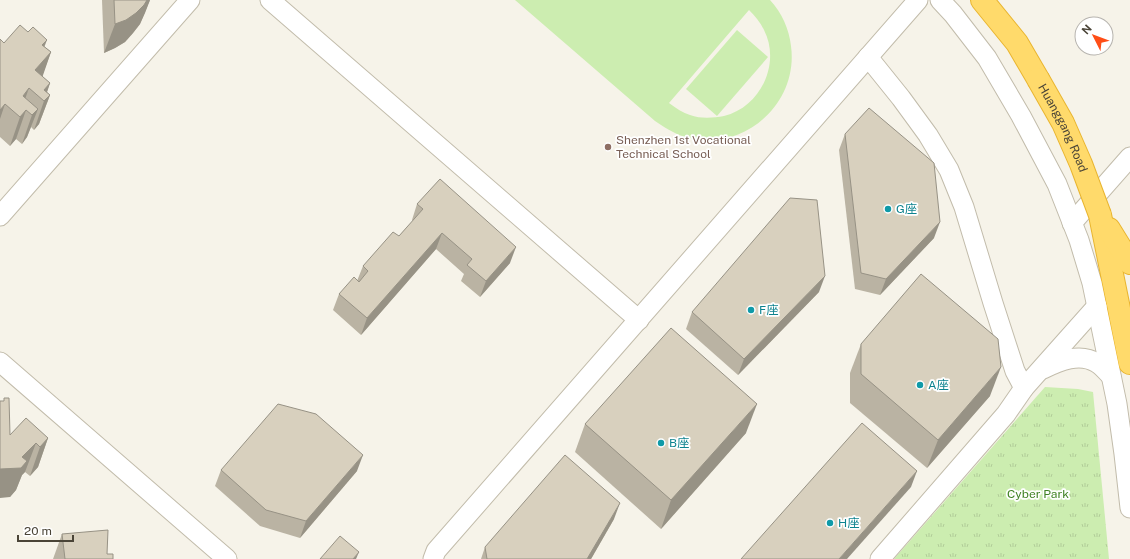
<svg xmlns="http://www.w3.org/2000/svg" width="1130" height="559" font-family="'Public Sans','Noto Sans SC',sans-serif">
	<defs>
		<pattern id="park-tufts" width="24" height="20" patternUnits="userSpaceOnUse"><rect width="24" height="20" fill="#ccedb0"/><path d="M3 7l-1-3M5 7V3M7 7l1-3M15 17l-1-3M17 17v-4M19 17l1-3" fill="none" stroke="#b1cc98"/></pattern>
	</defs>
	<rect width="100%" height="100%" fill="#f6f3e9"/>
	<path fill="url(#park-tufts)" d="M1045,387l33,2 15,3 16,167h-215z"/>
	<g fill="#ccedb0" fill-rule="evenodd">
		<path d="M515,0h255c12,13 19,29 21,46 8,59 -50,108 -106,91 -12,-4 -21,-10 -30,-16zM749,10c6,6 11,12 15,20 17,33 -3,77 -40,86 -11,2 -23,3 -34,-1 -7,-2 -14,-7 -21,-12z"/>
		<path d="M737,30l31,27 -51,59 -31,-27z"/>
	</g>
	<g fill="none" stroke-linecap="round" stroke-linejoin="round">
		<defs>
			<g id="minor">
				<path d="M270,0l369,320"/>
				<path d="M940,0l13,14 34,44 34,58 36,68 22,56 13,43 25,121 7,50 6,54"/>
				<path d="M868,57l33,41 27,37 21,35 15,37 29,96 22,68 9,17"/>
				<path d="M0,216l190,-216"/>
				<path d="M1072,223l58,-66"/>
				<path d="M0,362l227,197"/>
				<path d="M1043,369c16,-8 37,-17 54,-6 5,3 10,9 14,13"/>
				<path d="M433,559l3,-8 482,-551"/>
				<path d="M880,559l126,-145 18,-26 73,-82"/>
			</g>
			<g id="highway">
				<path d="M982,0l35,43 21,36"/>
				<path d="M1100,215l30,148"/>
				<path d="M1109,229l21,34"/>
			</g>
		</defs>
		<use href="#minor" stroke="#c2bcab" stroke-width="21"/>
		<use href="#highway" stroke="#e9b530" stroke-width="24"/>
		<use href="#minor" stroke="#fff" stroke-width="19"/>
		<use href="#highway" stroke="#ffda6b" stroke-width="22"/>
		<defs>
			<g id="highway-bridge">
				<path id="s1" d="M1038,79l25,44 18,41 19,51"/>
			</g>
		</defs>
		<use href="#highway-bridge" stroke="#e9b530" stroke-width="24" stroke-linecap="butt"/>
		<use href="#highway-bridge" stroke="#ffda6b" stroke-width="22"/>
	</g>
	<g fill="#bab3a3">
		<path d="M102,0h48l-10,24 -7,9 -8,9 -10,6 -11,5z"/>
		<path d="M0,39l4,4 40,3 7,6 -9,24 8,7 -3,9 3,3 -11,29 -5,6 -3,-3 -4,10 -5,7 -6,-5 -6,7 -10,-9z"/>
		<path d="M845,134l89,104 -54,57 -25,-6 -16,-139z"/>
		<path d="M417,204l93,59 -30,34 -19,-16 3,-7 -28,-25 -75,86 -28,-25 6,-16 18,-13 6,-15 36,-30 14,-15 -1,-1z"/>
		<path d="M819,292l-81,83 -52,-46 6,-17z"/>
		<path d="M861,344l129,52 -63,72 -77,-65v-30z"/>
		<path d="M4,398l6,37 38,3 -10,29 -8,9 -5,-4 -3,3 -6,15 -6,7 -6,-96z"/>
		<path d="M585,424l161,9 -85,96 -86,-77z"/>
		<path d="M221,470l136,1 -57,67 -40,-12 -45,-40z"/>
		<path d="M614,519l-23,40h-110l4,-12z"/>
		<path d="M62,534l45,20 6,5h-60z"/>
	</g>
	<g fill="#979285">
		<path d="M147,0h3l-5,13 -5,11 -7,9 -8,9 -10,6 -11,5 11,-29z"/>
		<path d="M47,40l-11,28 6,-23z"/>
		<path d="M51,52l-10,29 -12,7 -10,28 4,-20 12,-26z"/>
		<path d="M50,83l-6,18v-11z"/>
		<path d="M50,95l-11,29 -5,6 10,-29z"/>
		<path d="M5,104l-5,15v-9z"/>
		<path d="M38,109l-11,28 -5,7 10,-29z"/>
		<path d="M26,110l-10,29 -6,7 10,-29z"/>
		<path d="M940,222l-6,16 -54,57 6,-16z"/>
		<path d="M442,233l-6,16 -75,86 6,-17z"/>
		<path d="M516,247l-6,16 -30,34 6,-16z"/>
		<path d="M825,276l-6,16 -81,83 6,-16z"/>
		<path d="M1001,367l-11,29 -63,72 11,-28z"/>
		<path d="M757,404l-11,29 -85,96 10,-29z"/>
		<path d="M48,438l-10,29 -8,9 10,-29z"/>
		<path d="M36,443l-11,29 -3,3 -6,15 -6,7 -10,1v-29l22,-12z"/>
		<path d="M363,455l-6,16 -57,67 6,-17z"/>
		<path d="M917,471l-6,16 -64,72h-8z"/>
		<path d="M620,503l-6,16 -23,40h-4z"/>
		<path d="M359,552l-3,7h-3z"/>
	</g>
	<g fill="#d8d0be" stroke="#979285">
		<path d="M114,0h33l-3,5 -8,8 -10,7 -11,4z"/>
		<path d="M20,25l8,7 5,-5 14,13 -5,5 9,7 -16,18 15,13 -6,7 6,5 -6,6 -15,-13 -6,8 15,13 -6,6 -6,-5 -6,7 -15,-13 -5,6v-71l4,4z"/>
		<path d="M869,108l65,55 6,59 -54,57 -25,-6 -16,-139z"/>
		<path d="M440,179l76,68 -30,34 -19,-16 5,-6 -30,-26 -75,85 -28,-24 15,-17 5,5 9,-11 -5,-5 30,-34 6,4 24,-27 -6,-5z"/>
		<path d="M790,198l27,2 8,76 -81,83 -52,-47z"/>
		<path d="M921,274l77,65 3,28 -63,73 -77,-66v-30z"/>
		<path d="M671,328l86,76 -86,96 -86,-76z"/>
		<path d="M4,398h5l1,37 16,-17 22,20 -8,9 -4,-4 -14,14 5,4 -6,7 -21,1v-68h4z"/>
		<path d="M278,404l38,10 47,41 -57,66 -40,-11 -45,-40z"/>
		<path d="M862,423l55,48 -78,88h-98z"/>
		<path d="M565,455l55,48 -33,56h-100l-2,-12z"/>
		<path d="M108,530l-1,24h6v5h-48l-3,-25z"/>
		<path d="M340,536l19,16 -6,7h-33z"/>
	</g>
	<circle fill="#8d6e63" stroke="#fff" stroke-width="1.5" cx="608" cy="147" r="4"/>
	<g fill="#0f9aa8" stroke="#fff" stroke-width="1.5">
		<circle cx="888" cy="209" r="4"/>
		<circle cx="751" cy="310" r="4"/>
		<circle cx="920" cy="385" r="4"/>
		<circle cx="661" cy="443" r="4"/>
		<circle cx="830" cy="523" r="4"/>
	</g>
	<g text-anchor="middle" stroke-width="3.5" stroke-linejoin="round" paint-order="stroke">
		<g font-size="12" fill="#4a4437" stroke="#fff">
			<text dy="4" stroke="none"><textPath href="#s1" startOffset="55">Huanggang Road</textPath></text>
		</g>
		<g font-size="12" fill="#785e54" stroke="#fff" text-anchor="start">
			<text x="616" y="144">Shenzhen 1st Vocational<tspan x="616" dy="14">Technical School</tspan></text>
		</g>
		<g font-size="12" fill="#0d838f" stroke="#fff" text-anchor="start">
			<text x="896" y="213">G座</text>
			<text x="759" y="314">F座</text>
			<text x="928" y="389">A座</text>
			<text x="669" y="447">B座</text>
			<text x="838" y="527">H座</text>
		</g>
		<g font-size="12" fill="#408224" stroke="#fff">
			<text x="1038" y="498">Cyber Park</text>
		</g>
	</g>
	<g transform="translate(1094 36) rotate(312)"><circle r="19" fill="#ffffff" stroke="#b7b4af"/>
	<path d="M0-3L7 15L0 10L-7 15Z" fill="#ff4e17"/>
	<text y="-6" font-size="11" font-weight="bold" text-anchor="middle" fill="#4a4437">N</text>
	</g>
	<path d="M18 535v6h55v-6" fill="none" stroke="#4a4437" stroke-width="2"/>
	<text x="24" y="535" font-size="12" fill="#4a4437" stroke="#ffffff" stroke-width="3" paint-order="stroke">20 m</text>
</svg>
